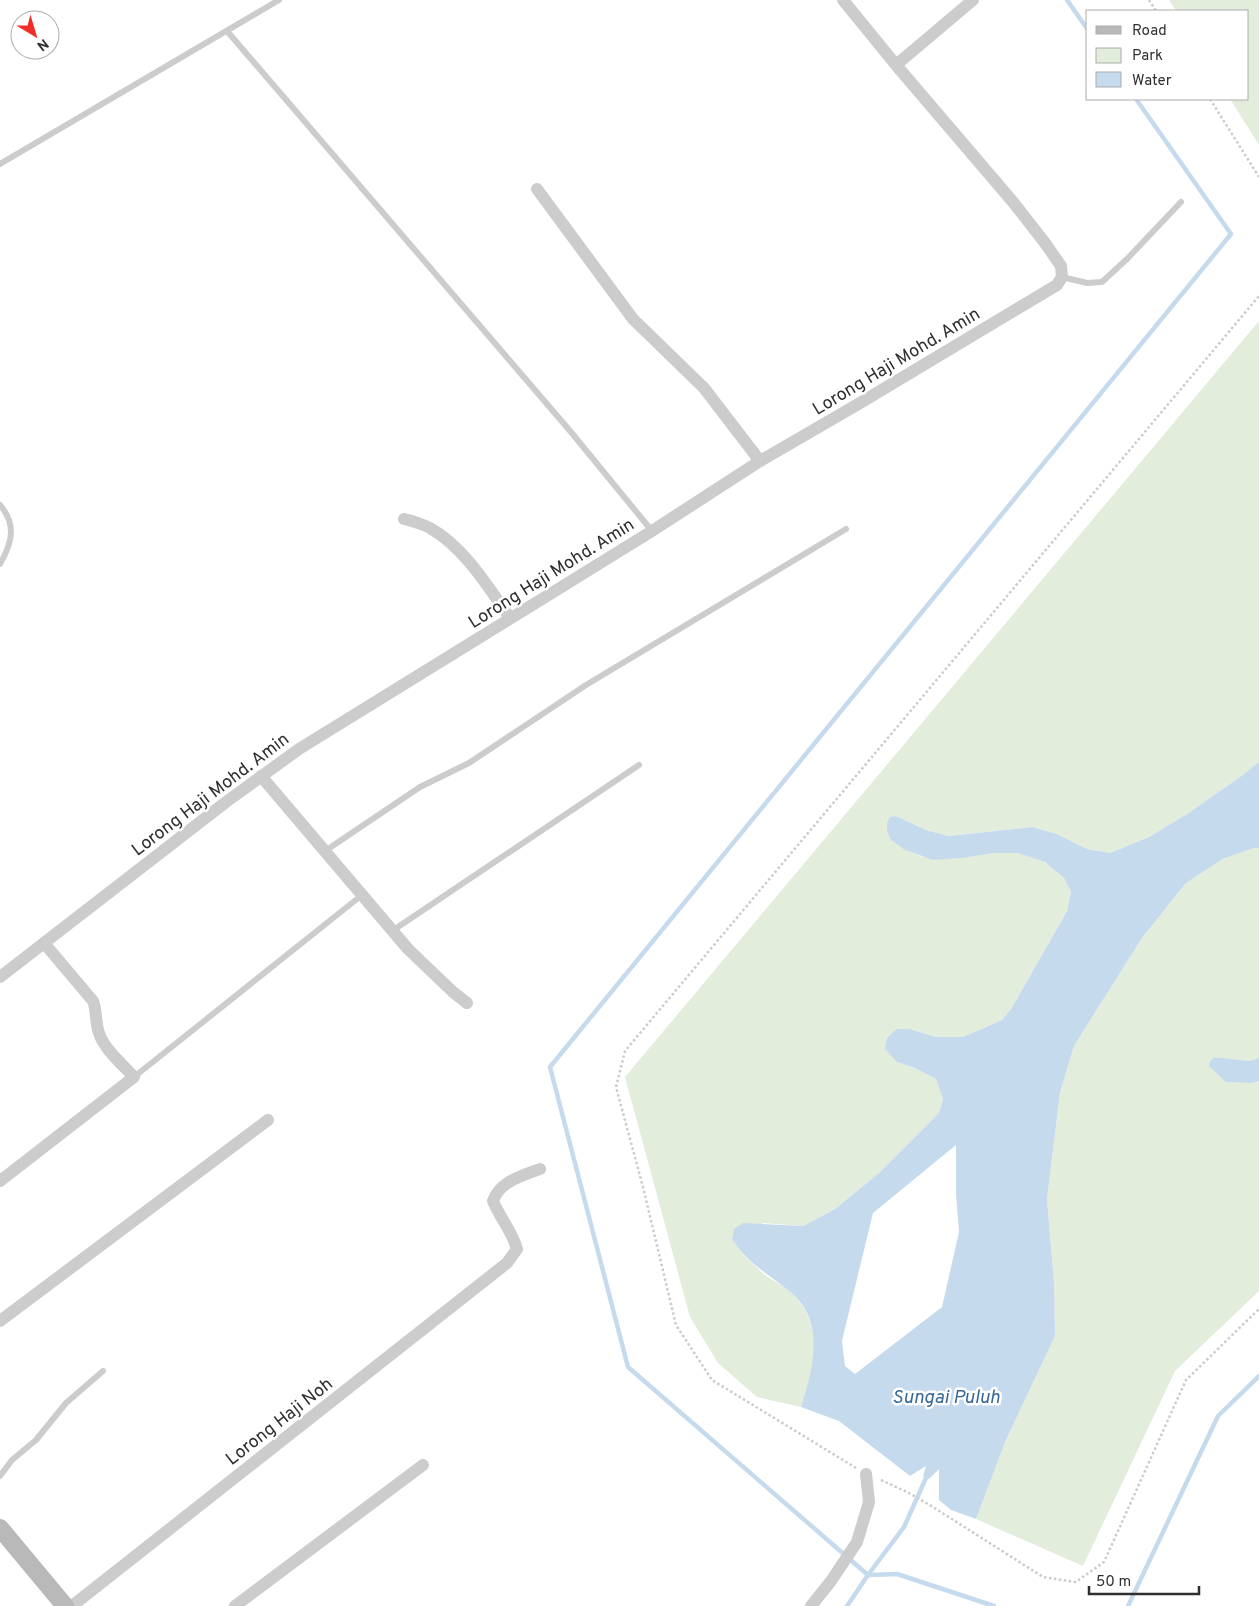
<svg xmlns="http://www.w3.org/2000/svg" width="1259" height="1606" font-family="Overpass,sans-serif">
	<rect width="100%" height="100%" fill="#fff"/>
	<g fill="#e3eddb">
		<path d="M1169,0h90v145l-29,-46h18v-88h-72z"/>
		<path d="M1259,321v441l-19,15 -53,37 -38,23 -39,16 -23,-4 -30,-15 -25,-7 -83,9 -23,-6 -30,-14 -9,7c0,13 4,17 15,24 40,27 75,-1 116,6 16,3 36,12 46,25 3,4 5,10 7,14l-4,19 -56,98 -9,11 -39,17h-27l-26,-8h-14l-9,9 10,24 18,6 21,11 7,20 -4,14 -60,60 -44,36 -32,17 -40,-3 -20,31c7,7 14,14 22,21 8,6 18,10 26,17 35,34 23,74 10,115l-44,-10 -39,-34 -28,-46 -65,-240z"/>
		<path d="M1254,848h5v210l-9,3 -36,-4 38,26 7,-2v210l-84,80 -92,195 -107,-47 30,-79 49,-104 -1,-54 -7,-83 13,-106 14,-47 68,-108 44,-55 37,-24z"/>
	</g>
	<g fill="#c6daee" fill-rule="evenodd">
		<path d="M1259,762v86h-5l-31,11 -37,24 -44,55 -68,108 -14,47 -13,106 7,83 1,54 -49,104 -30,79 -25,-9 -12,-10v-31l-10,10 -6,-3 3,-10 -16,10 -71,-55 -38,-14c12,-39 26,-87 -13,-117 -23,-18 -38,-25 -56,-51l2,-10 9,-6 60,3 32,-17 44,-36 60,-60 4,-14 -7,-20 -21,-11 -18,-6 -12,-13 2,-11 9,-9h14l26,8h27l39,-17 9,-11 56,-98 4,-19 -7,-14 -19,-16 -27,-9h-25l-31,5 -29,2 -28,-10 -14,-10 -4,-9v-8l3,-6 6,-1 30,14 23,6 83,-9 25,7 30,15 23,4 39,-16 38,-23 53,-37zM956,1145v49l3,38 -17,75 -87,67 -10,-8 -3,-25 31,-128z"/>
		<path d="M1214,1057l36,4 9,-3v23l-7,2 -26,-1 -17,-16 1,-5z"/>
	</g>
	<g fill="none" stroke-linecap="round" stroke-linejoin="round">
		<g stroke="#c6daee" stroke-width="4.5">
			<path d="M1067,0l21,30"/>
			<path d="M847,1606l21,-31 36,-48 22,-49"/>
			<path d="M994,1606l-97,-32 -29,1 -240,-208 -78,-300 681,-833 -95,-135"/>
			<path d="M1128,1606l90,-190 41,-40"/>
		</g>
		<g stroke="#ccc" stroke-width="2.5" stroke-dasharray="2.5 2.5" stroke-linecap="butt">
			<path d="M1149,0l7,11"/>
			<path d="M1210,99l49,78"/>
			<path d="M856,1468l-144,-88 -36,-55 -33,-138 -27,-100 9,-36 634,-755"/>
			<path d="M881,1480l26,12 26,15 110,70 33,5 28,-20 82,-182 73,-71"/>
		</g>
		<g stroke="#ccc" stroke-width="6">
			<path d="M227,31l344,401 81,99"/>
			<path d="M0,164l279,-164"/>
			<path d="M1062,277l25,6 15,-1 25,-23 54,-57"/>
			<path d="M0,505c17,20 12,38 0,59"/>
			<path d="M325,851l95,-64 49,-24 117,-78 260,-156"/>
			<path d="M392,931l247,-166"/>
			<path d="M134,1077l228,-182"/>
			<path d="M0,1476l12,-16 24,-20 30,-37 37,-32"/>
		</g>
		<g stroke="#ccc" stroke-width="12">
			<path d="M896,65l77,-65"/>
			<path d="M537,189l96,130 71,69 56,73"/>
			<path d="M404,519c9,2 18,5 26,9 34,19 58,59 80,90"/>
			<path d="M261,776l147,173 45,43 14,11"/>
			<path d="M0,977l226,-175 73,-53 353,-218 108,-70 100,-58 197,-118 5,-8 -1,-11 -16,-23 -32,-41 -117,-137 -53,-65"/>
			<path d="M0,1181l134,-104c-12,-13 -30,-28 -35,-44 -4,-11 -2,-22 -6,-32l-49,-58"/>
			<path d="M0,1321l268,-201"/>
			<path d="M72,1606l435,-343 10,-14c-5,-18 -17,-31 -24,-48 7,-20 29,-25 47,-32"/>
			<path d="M235,1606l188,-141"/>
			<path d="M811,1606l20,-25 26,-39 12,-40 -3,-28"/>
		</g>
		<path stroke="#b9b9b9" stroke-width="18" d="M0,1528l65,78"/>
	</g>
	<g text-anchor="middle" stroke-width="5" stroke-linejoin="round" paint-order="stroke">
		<g font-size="18" fill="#2f2f2f" stroke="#fff">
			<text transform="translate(896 361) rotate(-31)" y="6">Lorong Haji Mohd. Amin</text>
			<text transform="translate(551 573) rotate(-32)" y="6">Lorong Haji Mohd. Amin</text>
			<text transform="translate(210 794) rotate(-37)" y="6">Lorong Haji Mohd. Amin</text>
			<text transform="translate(279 1421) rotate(-38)" y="6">Lorong Haji Noh</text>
		</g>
		<g font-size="19" font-style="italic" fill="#376796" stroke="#fff">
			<text x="946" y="1403">Sungai Puluh</text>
		</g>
	</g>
	<rect x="1086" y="10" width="162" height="90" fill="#ffffff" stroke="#acacac"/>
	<rect x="1096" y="26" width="25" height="8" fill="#b9b9b9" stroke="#acacac"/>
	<text x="1132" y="35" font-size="15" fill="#2f2f2f">Road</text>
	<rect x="1096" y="48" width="25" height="15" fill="#e3eddb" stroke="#acacac"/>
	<text x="1132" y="60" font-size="15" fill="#2f2f2f">Park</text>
	<rect x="1096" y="72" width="25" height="15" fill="#c6daee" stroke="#acacac"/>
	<text x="1132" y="85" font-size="15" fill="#2f2f2f">Water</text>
	<g transform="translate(35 35) rotate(142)"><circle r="24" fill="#ffffff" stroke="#acacac"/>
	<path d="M0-4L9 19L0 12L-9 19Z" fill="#f02e26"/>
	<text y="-8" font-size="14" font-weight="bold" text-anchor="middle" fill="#2f2f2f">N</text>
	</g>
	<path d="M1089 1586v8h110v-8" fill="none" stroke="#2f2f2f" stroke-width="2.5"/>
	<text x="1096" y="1586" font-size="15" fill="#2f2f2f" stroke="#ffffff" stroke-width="4" paint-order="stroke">50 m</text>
</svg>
